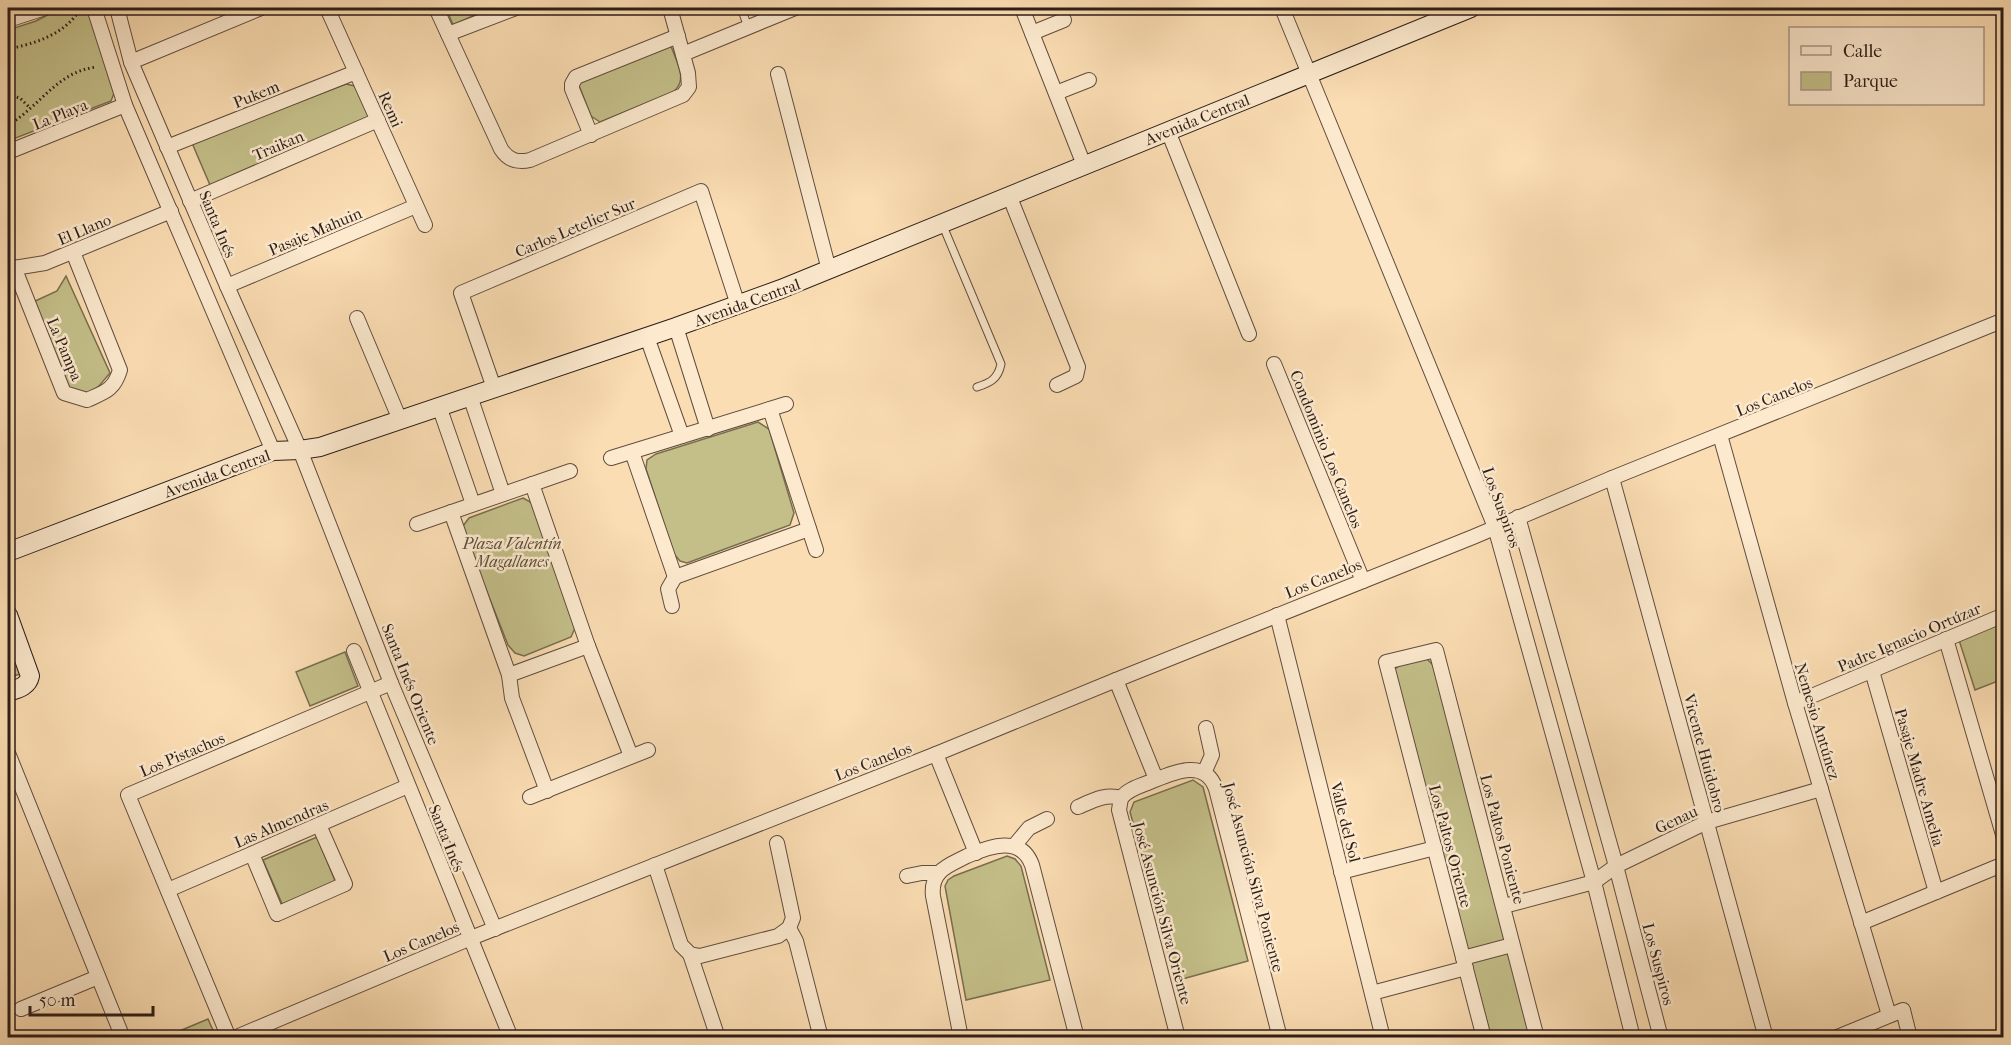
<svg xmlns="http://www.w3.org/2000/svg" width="2011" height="1045" font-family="'IM FELL French Canon',serif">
	<rect width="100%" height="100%" fill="#fbddb3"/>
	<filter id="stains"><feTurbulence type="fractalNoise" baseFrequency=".00333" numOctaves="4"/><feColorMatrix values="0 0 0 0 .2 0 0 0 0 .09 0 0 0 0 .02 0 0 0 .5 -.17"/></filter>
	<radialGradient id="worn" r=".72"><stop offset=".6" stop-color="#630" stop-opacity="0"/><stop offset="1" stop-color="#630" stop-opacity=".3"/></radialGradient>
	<g fill="#c4bf89" stroke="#786e50" stroke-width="1.5">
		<path d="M61,8h29l26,80 -5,13 -103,40v-111l28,-9z"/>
		<path d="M446,8h40v2l-33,15z"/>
		<path d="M671,46c5,15 18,34 2,46l-73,30 -9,-6 -13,-33z"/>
		<path d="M346,84l9,2 14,30 -4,6 -155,63 -18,-42z"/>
		<path d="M66,276l44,97 -11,13 -11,9 -17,-5 -10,-12 -30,-75 26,-12z"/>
		<path d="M758,422l11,7 25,84 -4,12 -103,38 -7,-2 -6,-7 -28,-85 1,-9 9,-6z"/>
		<path d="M523,498l9,5 43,125 -4,9 -47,19 -9,-3 -7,-8 -43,-109 -2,-10 6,-8z"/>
		<path d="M2003,622v57l-28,11 -16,-50z"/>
		<path d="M8,638l12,36 -12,4z"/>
		<path d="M345,652l13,34 -48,20 -14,-34z"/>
		<path d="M1425,657l10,10 97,370h-41l-98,-366 10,-9z"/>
		<path d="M1193,780l10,7 45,174 -73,20 -12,-53 -33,-116 4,-10z"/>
		<path d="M317,837l19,46 -53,23 -20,-46z"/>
		<path d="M1007,856l8,3 6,7 29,114 -84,20 -21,-114 3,-6 6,-4z"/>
		<path d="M208,1019l8,18h-37l-2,-5z"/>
	</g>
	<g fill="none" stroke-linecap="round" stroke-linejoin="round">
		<defs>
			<g id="lane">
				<path d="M741,8l7,19"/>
				<path d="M943,226l58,138c-3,15 -11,19 -24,23"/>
			</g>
			<g id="street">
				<path d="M94,8l31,97 148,346"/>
				<path d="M117,8l14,54 96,224 73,164 91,233 104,246"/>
				<path d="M327,8l98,217"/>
				<path d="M436,8l65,141c7,11 16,14 29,11l153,-65 6,-8 -1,-14 -18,-65"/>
				<path d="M1022,8l62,157"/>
				<path d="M1282,8l213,519 99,355 39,156"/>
				<path d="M8,20l37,-12"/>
				<path d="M1032,33l32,-13"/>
				<path d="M448,34l68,-26"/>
				<path d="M683,54l112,-46"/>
				<path d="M131,62l130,-54"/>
				<path d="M778,74l51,196"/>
				<path d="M1056,93l33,-13"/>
				<path d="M1168,131l81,203"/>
				<path d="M591,135l-19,-46v-5l4,-7 102,-41"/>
				<path d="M167,147l189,-75"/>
				<path d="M8,152l117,-47"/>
				<path d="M1009,195l69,172 -2,9 -19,9"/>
				<path d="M190,201l188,-81"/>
				<path d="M14,267l50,126 23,7c18,-8 27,-10 33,-30l-47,-118"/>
				<path d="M8,269l37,-6 126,-52"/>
				<path d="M227,286l189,-80"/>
				<path d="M357,318l43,102"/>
				<path d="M676,327l32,102"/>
				<path d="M647,337l35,99"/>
				<path d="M1274,364l89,217"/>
				<path d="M494,388l-33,-95 240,-102 37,114"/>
				<path d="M470,396l33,98"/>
				<path d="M439,406l34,98"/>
				<path d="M770,409l46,141"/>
				<path d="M1720,435l75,268 94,312"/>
				<path d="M632,452l43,125"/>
				<path d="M611,458l175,-54"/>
				<path d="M1612,478l154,560"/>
				<path d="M532,484l56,162 43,110"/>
				<path d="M451,512l58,163 3,23 35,93"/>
				<path d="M1518,517l98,349 45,172"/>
				<path d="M417,524l153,-53"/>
				<path d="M675,577l134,-48"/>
				<path d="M672,606l-4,-17 7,-12"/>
				<path d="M1277,615l106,423"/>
				<path d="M1946,639l58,199"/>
				<path d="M354,651l157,387"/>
				<path d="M1872,671l64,221"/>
				<path d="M509,675l79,-29"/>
				<path d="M1116,680l40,99"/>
				<path d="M1795,703l209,-88"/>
				<path d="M8,753l115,285"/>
				<path d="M936,754l40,99"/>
				<path d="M1204,773l8,-18 -6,-27"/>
				<path d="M530,797l118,-47"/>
				<path d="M1121,798c7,-9 19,-12 29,-16 22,-9 55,-25 66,7l64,249"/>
				<path d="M1121,798l-2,12 59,228"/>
				<path d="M1078,807c14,-6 28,-14 43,-9"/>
				<path d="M1014,846l15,-18 18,-9"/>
				<path d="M252,854l25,60 68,-30 -26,-59"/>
				<path d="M655,865l26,80 9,9 10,2 78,-20 11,-8 4,-10 -16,-75"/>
				<path d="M1341,872l94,-24"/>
				<path d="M907,876l15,-3h17"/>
				<path d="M168,890l240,-104"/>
				<path d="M1504,906l90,-24 22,-16 91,-44 114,-33"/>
				<path d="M1861,923l143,-59"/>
				<path d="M789,928l7,13 25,97"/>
				<path d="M690,954l28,84"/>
				<path d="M1463,958l49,-13"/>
				<path d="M1372,993l94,-25"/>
				<path d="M21,1009l77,-32"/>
				<path d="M229,1038l-101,-243 263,-112"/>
				<path d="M234,1038l237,-100 465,-184 180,-74 357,-143 139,-59 392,-158"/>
				<path d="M961,1038l-28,-142c-1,-9 0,-16 6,-23 7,-8 19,-12 28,-17 23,-10 54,-21 65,9l45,173"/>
				<path d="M1484,1038l-98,-376 50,-12 101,388"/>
				<path d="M1835,1038l68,-28 7,28"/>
			</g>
			<g id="secondary">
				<path d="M8,552l265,-101 27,-1 20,-3 356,-120 105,-38 690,-281"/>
				<path d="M8,615l22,61c-2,11 -13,13 -22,16"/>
			</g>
		</defs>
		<use href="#lane" stroke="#604d3e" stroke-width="9"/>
		<use href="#street" stroke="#604d3e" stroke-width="16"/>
		<use href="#secondary" stroke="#2c1d17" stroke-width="20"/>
		<g stroke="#2c1d17" stroke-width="3" stroke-dasharray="1.5 3" stroke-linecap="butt">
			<path d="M8,49c26,-5 58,-15 72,-40"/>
			<path d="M8,95l12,3 10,10"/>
			<path d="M8,125c32,-18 49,-54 89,-58"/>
		</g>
		<use href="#lane" stroke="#fce9ce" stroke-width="7"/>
		<use href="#street" stroke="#fce9ce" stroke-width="14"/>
		<use href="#secondary" stroke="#fce9ce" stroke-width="18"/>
	</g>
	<g text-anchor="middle" stroke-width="5" stroke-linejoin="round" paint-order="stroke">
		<g font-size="16" fill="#2c1d17" stroke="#fce9ce">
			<text transform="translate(256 94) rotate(-22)" y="6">Pukem</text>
			<text transform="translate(391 109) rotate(66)" y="6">Remi</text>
			<text transform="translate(60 114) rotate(-22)" y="6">La Playa</text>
			<text transform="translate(1197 119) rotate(-22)" y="6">Avenida Central</text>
			<text transform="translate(278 145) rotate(-23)" y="6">Traikan</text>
			<text transform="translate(218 224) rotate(67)" y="6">Santa Inés</text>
			<text transform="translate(575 227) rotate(-23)" y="6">Carlos Letelier Sur</text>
			<text transform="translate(84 229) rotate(-23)" y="6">El Llano</text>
			<text transform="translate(315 231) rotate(-23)" y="6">Pasaje Mahuin</text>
			<text transform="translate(747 302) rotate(-20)" y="6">Avenida Central</text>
			<text transform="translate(65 349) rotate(67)" y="6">La Pampa</text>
			<text transform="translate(1774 396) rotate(-22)" y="6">Los Canelos</text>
			<text transform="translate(1327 449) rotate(68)" y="6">Condominio Los Canelos</text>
			<text transform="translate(217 473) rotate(-20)" y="6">Avenida Central</text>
			<text transform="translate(1502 507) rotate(70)" y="6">Los Suspiros</text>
			<text transform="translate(1323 578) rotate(-22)" y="6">Los Canelos</text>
			<text transform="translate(1909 637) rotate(-23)" y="6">Padre Ignacio Ortúzar</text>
			<text transform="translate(411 684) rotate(68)" y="6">Santa Inés Oriente</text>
			<text transform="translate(1818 721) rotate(73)" y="6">Nemesio Antúnez</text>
			<text transform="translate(1705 753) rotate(75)" y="6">Vicente Huidobro</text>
			<text transform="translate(182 754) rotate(-23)" y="6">Los Pistachos</text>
			<text transform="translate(873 761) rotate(-21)" y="6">Los Canelos</text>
			<text transform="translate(1920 777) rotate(74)" y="6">Pasaje Madre Amelia</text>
			<text transform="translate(1676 819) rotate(-25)" y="6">Genau</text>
			<text transform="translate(1346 822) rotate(76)" y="6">Valle del Sol</text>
			<text transform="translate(281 823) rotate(-23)" y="6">Las Almendras</text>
			<text transform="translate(447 838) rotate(68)" y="6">Santa Inés</text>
			<text transform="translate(1503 839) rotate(75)" y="6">Los Paltos Poniente</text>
			<text transform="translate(1451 846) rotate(75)" y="6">Los Paltos Oriente</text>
			<text transform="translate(1254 877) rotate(75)" y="6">José Asunción Silva Poniente</text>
			<text transform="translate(1163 913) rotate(75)" y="6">José Asunción Silva Oriente</text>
			<text transform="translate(421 941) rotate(-23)" y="6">Los Canelos</text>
			<text transform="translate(1659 964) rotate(75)" y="6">Los Suspiros</text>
		</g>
		<g font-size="16" font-style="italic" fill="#5a4e39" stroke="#fce9ce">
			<text x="512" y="549">Plaza Valentín<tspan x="512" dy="18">Magallanes</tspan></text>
		</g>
	</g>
	<rect width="2011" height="1045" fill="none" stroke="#fbddb3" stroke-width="30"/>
	<rect x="9" y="9" width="1993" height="1027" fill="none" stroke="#2c1d17" stroke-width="3"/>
	<rect x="15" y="15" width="1981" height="1015" fill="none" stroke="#2c1d17" stroke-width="1.5"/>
	<rect x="1789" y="27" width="195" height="78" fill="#fce9ce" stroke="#a99785" stroke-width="1.5"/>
	<rect x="1801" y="46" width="30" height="9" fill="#fce9ce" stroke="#a99785" stroke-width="1.5"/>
	<text x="1843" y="57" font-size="18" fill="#2c1d17">Calle</text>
	<rect x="1801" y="72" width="30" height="18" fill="#c4bf89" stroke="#a99785" stroke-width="1.5"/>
	<text x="1843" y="87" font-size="18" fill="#2c1d17">Parque</text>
	<path d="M30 1006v9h123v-9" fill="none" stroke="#2c1d17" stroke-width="3"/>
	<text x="39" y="1006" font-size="18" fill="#2c1d17" stroke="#fce9ce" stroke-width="4.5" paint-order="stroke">50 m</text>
	<rect width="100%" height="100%" filter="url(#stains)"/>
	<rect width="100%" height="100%" fill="url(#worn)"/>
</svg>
